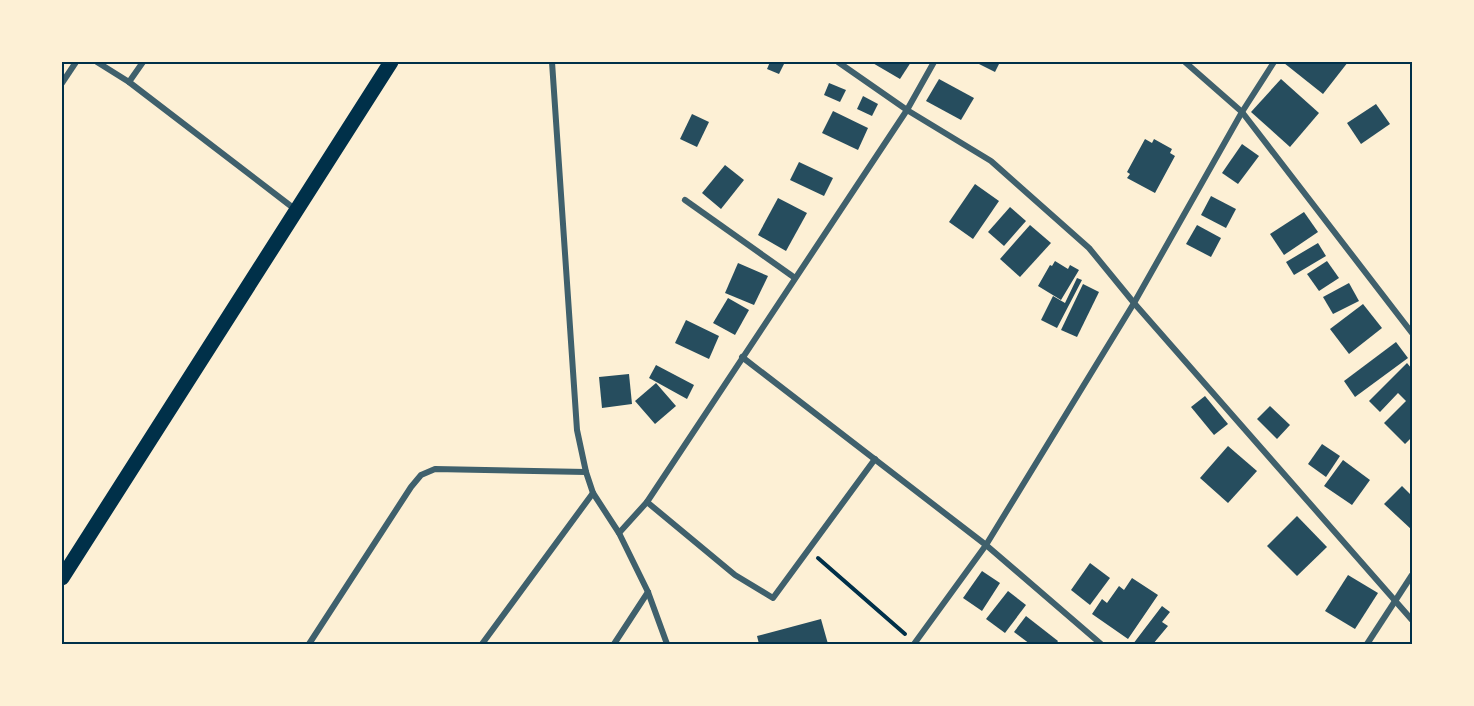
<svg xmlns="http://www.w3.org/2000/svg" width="1474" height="706" font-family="'DejaVu Sans',sans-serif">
	<rect width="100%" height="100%" fill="#fdf0d5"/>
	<g fill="#264d5e">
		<path d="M770,62h15l-6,12 -12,-5z"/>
		<path d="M871,62h40l-11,17z"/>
		<path d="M975,62h25l-5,10z"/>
		<path d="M1285,62h63l-25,32 -39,-31z"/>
		<path d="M939,79l35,19 -13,22 -35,-19z"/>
		<path d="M1281,79l38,34 -29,34 -39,-35z"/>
		<path d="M829,83l17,7 -6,12 -16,-7z"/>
		<path d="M863,96l15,8 -6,12 -15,-7z"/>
		<path d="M1376,104l14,20 -29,20 -14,-21z"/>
		<path d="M833,111l35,17 -10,22 -36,-17z"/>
		<path d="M692,114l17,8 -12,25 -17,-8z"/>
		<path d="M1145,139l7,4 2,-4 18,10 -2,4 5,3 -20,37 -28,-15 3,-4 -3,-2z"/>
		<path d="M1242,144l17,12 -21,28 -16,-11z"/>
		<path d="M799,162l34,16 -9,18 -34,-16z"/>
		<path d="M725,165l19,15 -23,29 -19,-16z"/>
		<path d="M975,184l24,17 -26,38 -24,-17z"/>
		<path d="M1211,196l25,13 -10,19 -25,-13z"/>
		<path d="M778,198l29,15 -21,38 -28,-16z"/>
		<path d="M1010,207l16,14 -22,25 -16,-14z"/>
		<path d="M1304,212l14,20 -34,23 -14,-21z"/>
		<path d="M1030,225l21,18 -31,34 -20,-18z"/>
		<path d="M1197,225l24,13 -10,19 -25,-13z"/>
		<path d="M1318,243l8,13 -32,19 -8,-13z"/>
		<path d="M1055,261l13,8 2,-4 9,5 -18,30 -23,-14 12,-21 2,1z"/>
		<path d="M1327,261l12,17 -20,13 -12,-17z"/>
		<path d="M738,263l30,13 -14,29 -29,-12z"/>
		<path d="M1077,278l5,2 -25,48 -16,-8 12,-24 12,7z"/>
		<path d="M1349,283l10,18 -26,13 -10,-17z"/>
		<path d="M1083,284l16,8 -22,45 -16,-7z"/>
		<path d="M728,298l21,12 -14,25 -22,-12z"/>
		<path d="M1363,304l19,24 -33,26 -19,-25z"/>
		<path d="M686,320l33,16 -10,23 -34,-16z"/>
		<path d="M1396,342l12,16 -53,39 -11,-16z"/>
		<path d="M1407,363l5,6v68l-7,7 -21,-21 22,-22 -8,-8 -18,19 -11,-11z"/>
		<path d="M656,365l38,20 -7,14 -38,-21z"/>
		<path d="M629,374l3,30 -30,4 -3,-31z"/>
		<path d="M656,383l20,23 -21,18 -20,-23z"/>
		<path d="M1205,396l23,28 -14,11 -23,-28z"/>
		<path d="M1270,406l20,19 -13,14 -20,-20z"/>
		<path d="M1322,444l18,12 -14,21 -18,-13z"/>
		<path d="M1228,446l29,25 -29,32 -28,-25z"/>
		<path d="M1343,460l27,20 -18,25 -28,-19z"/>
		<path d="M1402,486l10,10v34l-28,-26z"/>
		<path d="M1297,516l30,31 -30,29 -30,-30z"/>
		<path d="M1090,563l20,15 -20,27 -19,-15z"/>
		<path d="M982,571l18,12 -18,28 -19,-13z"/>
		<path d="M1348,575l30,18 -23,36 -30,-18z"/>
		<path d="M1132,578l26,17 -30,44 -36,-25 10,-15 5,4 12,-17 5,4z"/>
		<path d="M1008,591l18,14 -21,28 -19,-14z"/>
		<path d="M1162,606l8,6 -8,10 6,4 -15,18h-20z"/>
		<path d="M1026,616l32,25 -2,3h-26l-16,-12z"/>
		<path d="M821,619l7,25h-69l-2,-8z"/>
	</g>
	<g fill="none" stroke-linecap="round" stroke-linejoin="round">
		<path stroke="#003049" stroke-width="4" d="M818,558l87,76"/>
		<g stroke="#3f606c" stroke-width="6">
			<path d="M97,62l32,20 167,128"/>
			<path d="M552,62l25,368 9,42 7,21 26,40 29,59 19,52"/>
			<path d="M838,62l69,48 84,51 98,87 45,55 278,317"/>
			<path d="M1185,62l57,50 170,221"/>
			<path d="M129,82l14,-20"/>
			<path d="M62,83l14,-21"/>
			<path d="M685,200l110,78"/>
			<path d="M742,357l244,188 115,99"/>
			<path d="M647,502l88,73 38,23 102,-139"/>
			<path d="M619,533l28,-31 260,-392 27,-48"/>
			<path d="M309,644l102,-157 10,-12 14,-6 151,3"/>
			<path d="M482,644l111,-151"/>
			<path d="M614,644l34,-52"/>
			<path d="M914,644l72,-99 148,-242 108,-191 32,-50"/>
			<path d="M1367,644l45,-69"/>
		</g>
		<path stroke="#003049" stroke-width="15" d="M62,578l329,-516"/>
	</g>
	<rect width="1474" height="706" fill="none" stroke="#fdf0d5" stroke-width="126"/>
	<rect x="63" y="63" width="1348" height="580" fill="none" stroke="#003049" stroke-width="2"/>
</svg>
